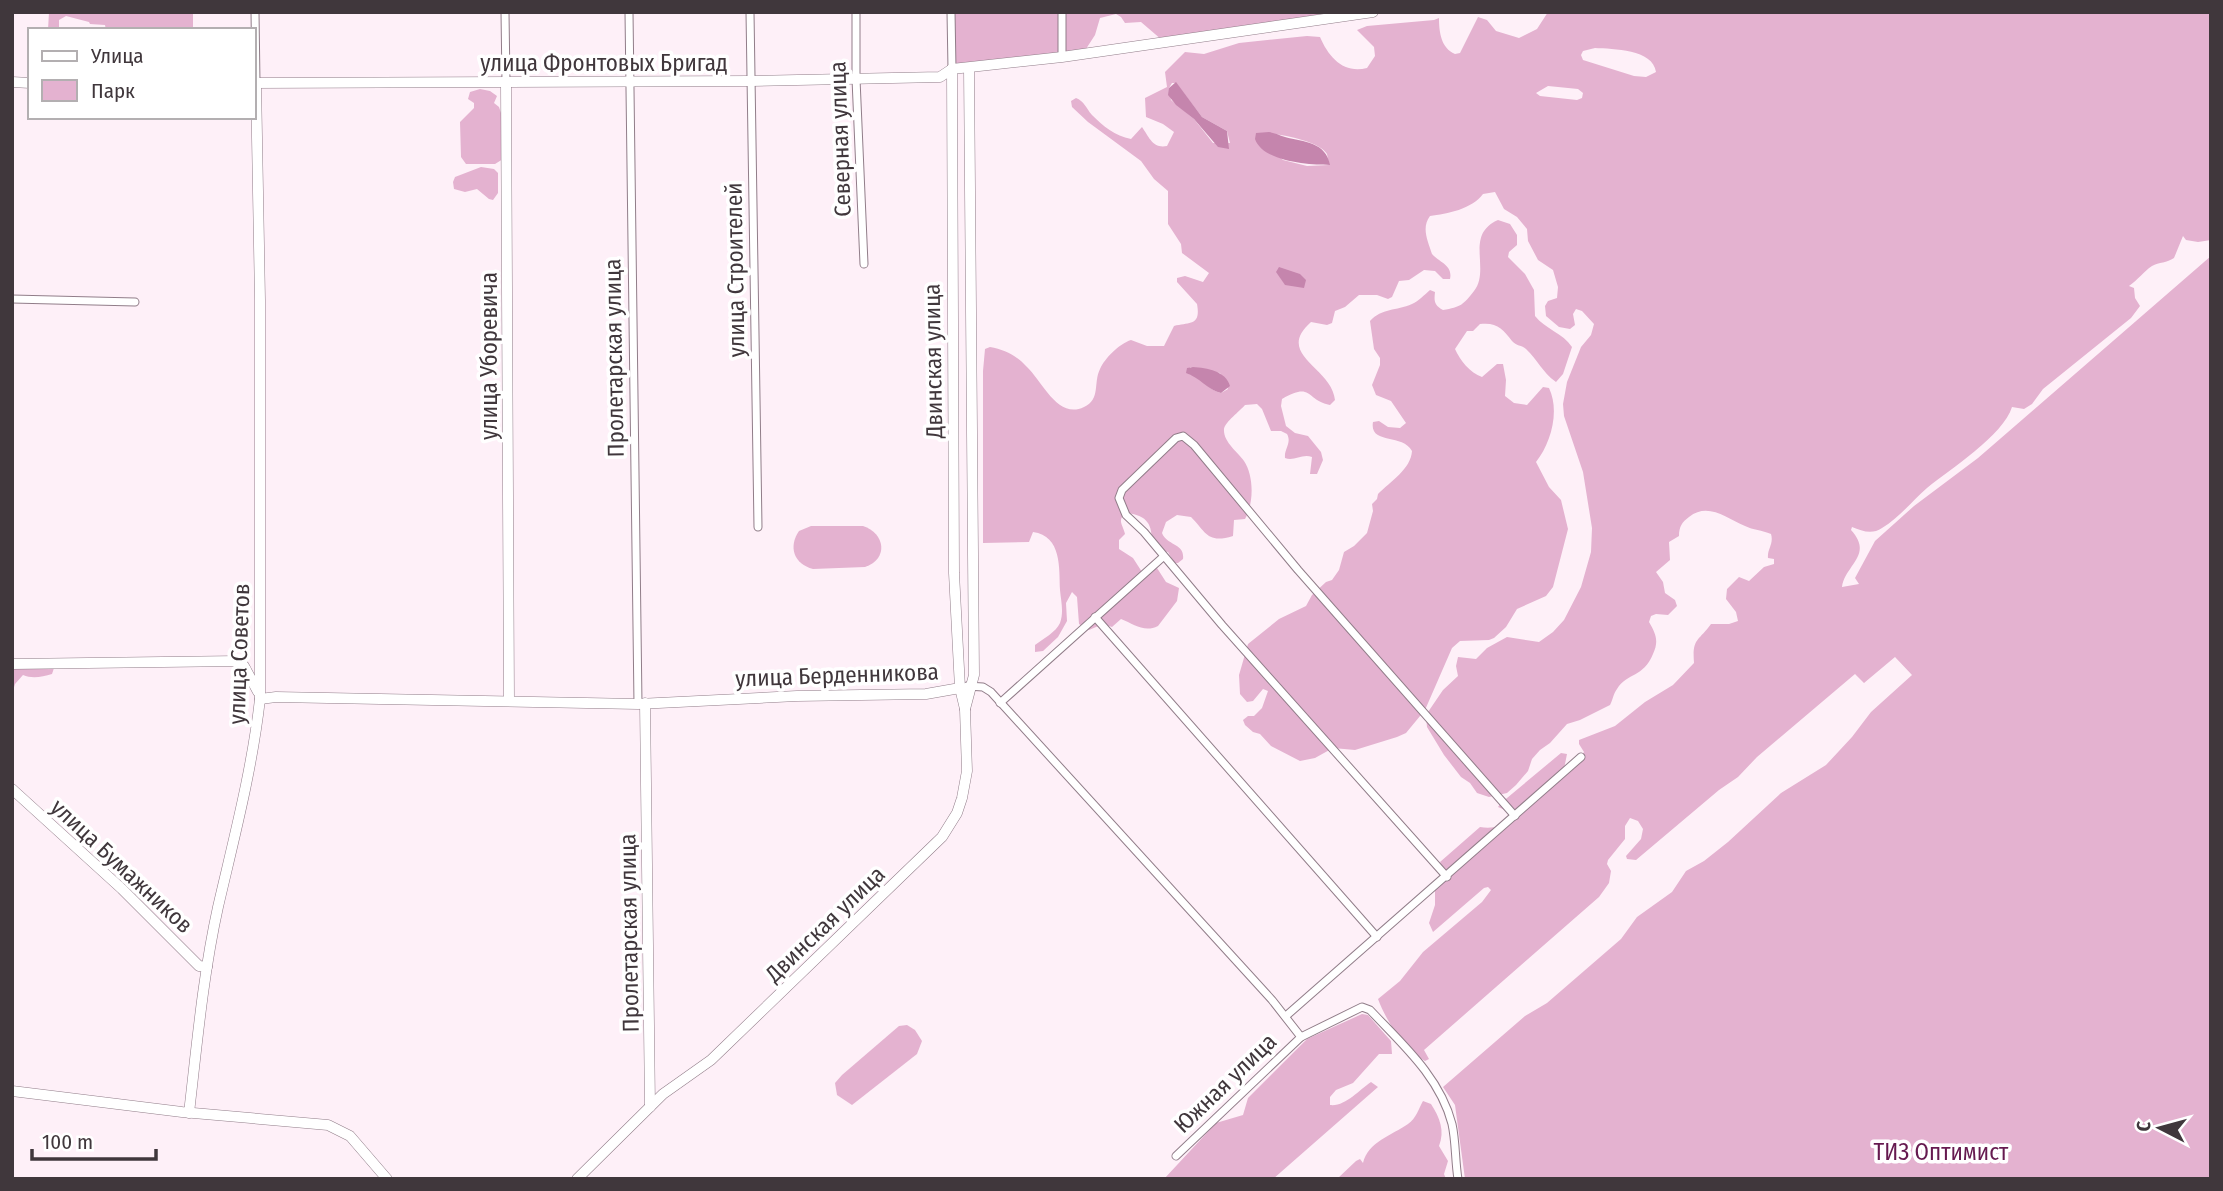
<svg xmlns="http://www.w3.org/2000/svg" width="2223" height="1191" font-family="'Fira Sans Condensed',sans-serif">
	<rect width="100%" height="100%" fill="#fef0f8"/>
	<g fill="#e4b2d0" fill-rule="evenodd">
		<path d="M49,12h144v17l-87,1 -1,-5 -15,-1 -1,-2 -23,-6 -7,4v10h-11z"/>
		<path d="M954,12h378l-159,30 -11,-2 -21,-18 -16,1 -4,-6 -5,-3 -16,4 -5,17 -11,17 -128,12 -2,-4z"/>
		<path d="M1548,12h663v228l-13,2 -12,-2 -3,-4 -9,22c-7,5 -15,4 -22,8 -8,5 -14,14 -23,20l5,2 1,10 5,8 -9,12 -88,71 -11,15 -8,5 -12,-2c-9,29 -62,62 -85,81 -15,13 -28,30 -45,40 -10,7 -20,3 -30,-1l-1,3c23,25 -6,35 -9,57l17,-3 -4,-6 20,-37 39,-35 64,-48 233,-202v923h-746l-10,-74 -12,-18 82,-71 22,-13 74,-64 16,-22 35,-25 14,-21 18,-10 24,-19 53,-49 45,-28 26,-28 19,-25 41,-37 -17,-18 -31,26 -9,-9 -98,83 -19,20 -19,13 -83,70 -9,-1 -1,-3 15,-17 2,-10 -5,-8 -8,-3 -5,8v13l-17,21 -1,4 4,7 -2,12 -10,14 -175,153 5,9 -4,2c-20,-11 -39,-40 -47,-62l22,-18 23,-29 59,-50 9,-12 -3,-3 -4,1 -51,44 -4,-9 6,-18v-16l8,-20 -3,-7 40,-35c11,2 22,0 30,-8v-7l-12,-5 3,-4 60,-50 6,1 -3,15h10l10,-17 -5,-8v-4l36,-14 30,-24 28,-17 21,-22c-2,-25 4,-21 17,-39h18l9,-3 -2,-9 -10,-13 1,-10 12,-12 10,4 15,-14 10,-3v-5l-6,-1c-1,-9 6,-14 3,-24 -9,-4 -18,-4 -26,-8 -19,-8 -37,-24 -56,-9 -7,5 -10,10 -10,19l-10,6 1,18 -14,12 7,10 2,11 10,7 2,6 -9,9 -12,-1 -5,2 -2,6c7,12 10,19 4,32 -10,24 -25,18 -36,35 -4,5 -4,11 -7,16l-30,15 -13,4 -17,19 -10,7 -8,9 -4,12 -12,14 -9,8 -18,4 -12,-4 -7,-10 -9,-6 -17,-22 -17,-28 -1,-10 2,-5 15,-22 15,-14 -2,-10 2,-9 18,2 11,-11 20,-11 32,5 14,-10 11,-12 17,-33 10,-35 1,-24 -9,-56 -19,-56 -1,-12 4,-22 14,-35 10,-12 3,-11 -12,-13 -6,-2 -3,5 2,11 -5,4 -11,-2 -13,-11 -1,-10 3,-5 9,-3 1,-11 -5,-17 -15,-10 -10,-19 -1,-12 -10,-12 -13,-8 -9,-17 -12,2c-11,15 -36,20 -53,22 -9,12 -2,25 2,38 8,9 21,11 18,25h-7l-8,-8 -11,-1 -15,10 -10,1 -7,16 -4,2 -11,-4h-18l-14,12 -10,4 -3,12 -5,2 -16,-3c-37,33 21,45 24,78l-5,5c-24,-4 -17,-24 -48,-6l-1,7 5,20 9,7 13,3 13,16 2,8 -6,14h-7l2,-17c-10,-4 -18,5 -27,1 -1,-9 7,-15 2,-24l-6,-3h-10l-9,-22 -5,-5 -12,1c-5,6 -20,17 -21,24 -1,13 14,23 20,32 10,15 10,42 1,58l-11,1 -1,16c-26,8 -27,-4 -42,-19l-14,-2 -11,7 -4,11c5,13 23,10 21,26l-5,4h-4l-6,-11 -11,-2 -5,-6c0,-20 -4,-28 -25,-31 -11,6 -4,12 -2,21l-6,6v9l14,9 9,14 15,-4 9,14 13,6 -2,13 -19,25c-14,7 -24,-2 -37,-7l-9,8 -9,-3 -14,6 -10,-6 -2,-27 -5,-5 -6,11 1,18 -9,16 -15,14 -8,1v-7c8,-6 21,-13 25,-22 4,-11 1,-22 0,-33 -1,-22 2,-54 -27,-58l-4,10 -46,1v-172l2,-22 5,-2c15,3 26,8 37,20 15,14 31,53 57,40 17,-8 9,-24 16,-38 5,-11 19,-25 31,-29l16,6h17l10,-20c16,-4 27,0 23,-22l-20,-22v-4l8,-2 18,6 6,-9 -27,-20 -1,-9 -13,-20v-33l-14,-12 -13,-18 -53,-39 -16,-15 -1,-6 5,-3c8,3 10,10 16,17 11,11 23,21 39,24l11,-12c7,10 11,22 25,19l7,-14 -11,-8 -17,-7 -1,-19 22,-11 -2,-15 20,-20 19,2 35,-11 68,-7 13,1c9,21 24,37 47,31l8,-12 -1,-9 -17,-17 10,-4 67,-6 5,-2c0,14 2,30 16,36l5,-1 18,-36 9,3 9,11 23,7 18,-9zM1595,48c18,1 58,1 61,24l-10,5 -12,-1 -51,-16 -2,-5 2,-4zM1172,83h4l26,34 25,14 3,12h-17l-19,-24 -23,-19 -2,-12zM1548,86l30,3 5,4 -1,5 -5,2 -37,-4 -4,-3zM1256,133c15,-1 63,7 71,21 0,0 2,10 2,11l-22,1 -24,-6zM1190,367l30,6 8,16 -7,4c-13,-3 -19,-16 -32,-19z"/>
		<path d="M480,89l10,2 7,5 -3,7 5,4 2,6 2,46 -8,5h-29l-5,-7 -1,-35 14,-14v-5l-6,-4 2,-7z"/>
		<path d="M481,167l13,2 4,4v20l-5,7 -4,-1 -12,-10 -12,3 -11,-3 -1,-7 2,-5z"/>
		<path d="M1498,220l12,4 7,11v10l-8,7 -1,5 17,17 9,16 1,26c10,13 28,17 37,31l-9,27 -7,8c-14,-10 -18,-22 -30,-33 -4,-4 -10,-3 -14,-8 -9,-12 -15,-19 -32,-17l-7,7h-6l-12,18c5,11 15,24 27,28l15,-13h6l3,16 -1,16 9,7 13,2 16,-18 6,1c11,23 2,55 -13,74l13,25 12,13 7,29 -15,58 -7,9 -29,13 -11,18 -12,11 -5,2 -29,1 -8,7 -27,62 -19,23 -9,4 -42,13 -22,-2 -18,10 -15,3 -29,-15 -11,-12 -7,-2 -8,-7 -2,-5 5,-4h6l8,-8 6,-17 -5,-2 -10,12 -6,1 -7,-8 -1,-19 9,-31 31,-25 27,-13 6,-11 14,-13 6,-2 7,-10 5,-18 10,-6 13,-13 6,-22 -1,-7 5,-5 1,-5c12,-12 33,-25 34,-43 -10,-18 -43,-6 -39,-29l6,-1 9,6 12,1 6,-5 -15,-22 -15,-6 -4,-10 8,-20v-7l-6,-9 -4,-28c12,-13 26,-10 42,-17 7,-3 12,-9 18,-14l5,2c-1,9 -1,13 8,18 18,-3 20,-5 31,-19 17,-22 -10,-56 24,-71z"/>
		<path d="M811,526h52c22,7 26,33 2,41l-52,2c-19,-5 -25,-22 -14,-38z"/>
		<path d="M12,661l41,5 1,2 -2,6c-10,3 -20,5 -29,1l-8,9 -3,10z"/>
		<path d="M1362,1014l6,1 23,26 1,13h-13l-26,29 -17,7 -6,7v8c15,2 29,-15 41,-23l7,5 -105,92h-109l52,-56 27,-8 5,-17 59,-59z"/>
		<path d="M907,1025l8,5 7,11 -5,13 -65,51 -15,-10 -2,-12 7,-8 57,-49z"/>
		<path d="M1423,1101l8,3c9,14 14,27 8,42l9,15 -4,13 2,5h-109l19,-18 4,-2 3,4c5,-21 29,-28 45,-39 8,-5 11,-16 15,-23z"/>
	</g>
	<g fill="#c585ad">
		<path d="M1176,82l26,35 25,14 2,18 -11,-2 -24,-28 -18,-14 -8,-10 1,-7z"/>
		<path d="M1269,132c6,1 10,3 16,5 19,5 41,5 45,28 -21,0 -67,-3 -75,-26l1,-6z"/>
		<path d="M1279,267l21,7 6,6 -2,8 -19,-3 -9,-13z"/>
		<path d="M1193,367c14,1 33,4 37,19l-9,7c-13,-3 -22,-16 -35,-20l1,-5z"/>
	</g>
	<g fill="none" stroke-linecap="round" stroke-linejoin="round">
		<defs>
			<g id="street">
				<path d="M255,12l1,71"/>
				<path d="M505,12l1,71"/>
				<path d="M629,12l9,692"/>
				<path d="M750,12l8,515"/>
				<path d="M856,12v67l8,185"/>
				<path d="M951,12l1,57"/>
				<path d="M1062,57v-45"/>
				<path d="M12,299l123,3"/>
				<path d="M1095,617l282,320"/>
				<path d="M967,686l16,1 8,5 281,308 29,37"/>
				<path d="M1000,703l163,-146"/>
				<path d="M1447,877l-225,-252 -78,-93 -18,-17 -7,-17 3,-8 54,-52 7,-2 11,9 104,125 217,246"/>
				<path d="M1286,1016l295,-259"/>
				<path d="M1176,1156l125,-119 61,-30 8,3c32,34 70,67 82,114 4,18 3,37 6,55"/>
			</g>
			<g id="secondary">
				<path d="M952,69l110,-12 311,-45"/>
				<path d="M12,82l18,1"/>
				<path d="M254,83l497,-2 189,-4 12,-8"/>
				<path d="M506,83l3,617"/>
				<path d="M12,664l226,-3 6,5 14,26"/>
				<path d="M260,699l16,-2 362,7 159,-8 129,-2 34,-6"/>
				<path d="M645,703l5,404"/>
				<path d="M965,709l9,-34 -5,-607"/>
				<path d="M12,789l110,100 77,77 8,1"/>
				<path d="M12,1091l170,21 146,13 22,11 37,43"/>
				<path d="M189,1113c8,-69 14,-138 29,-206 16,-69 34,-137 42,-208v-399l-4,-217"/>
				<path d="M577,1179l86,-85 48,-34 231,-223 15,-24 5,-15 5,-27 -2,-62 -5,-21 -6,-115 -2,-504"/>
			</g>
		</defs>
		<use href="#street" stroke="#917d89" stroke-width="9"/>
		<use href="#secondary" stroke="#917d89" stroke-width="11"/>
		<use href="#street" stroke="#fff" stroke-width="7"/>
		<use href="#secondary" stroke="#fff" stroke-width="10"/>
	</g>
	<g text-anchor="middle" stroke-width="7" stroke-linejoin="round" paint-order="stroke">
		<g font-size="23" fill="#40373c" stroke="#fff">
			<text x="604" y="71">улица Фронтовых Бригад</text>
			<text transform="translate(840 139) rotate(-92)" y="8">Северная улица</text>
			<text transform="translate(735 270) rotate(-91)" y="8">улица Строителей</text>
			<text transform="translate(489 356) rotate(-90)" y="8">улица Уборевича</text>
			<text transform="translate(614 358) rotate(-91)" y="8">Пролетарская улица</text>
			<text transform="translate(933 361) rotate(-91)" y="8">Двинская улица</text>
			<text transform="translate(239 654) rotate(-88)" y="8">улица Советов</text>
			<text transform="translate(837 675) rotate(-2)" y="8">улица Берденникова</text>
			<text transform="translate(122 866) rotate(43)" y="8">улица Бумажников</text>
			<text transform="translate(825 924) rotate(-44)" y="8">Двинская улица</text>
			<text transform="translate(629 933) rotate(-91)" y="8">Пролетарская улица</text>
			<text transform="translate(1225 1083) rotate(-44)" y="8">Южная улица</text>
		</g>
		<g font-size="23" fill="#661a50" stroke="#fff">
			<text x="1941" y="1160">ТИЗ Оптимист</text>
		</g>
	</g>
	<rect width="2223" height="1191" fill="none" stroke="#40373c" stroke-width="28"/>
	<rect x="28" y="28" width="228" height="91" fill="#ffffff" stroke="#b3afb1" stroke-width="2"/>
	<rect x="42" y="51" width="35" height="10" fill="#ffffff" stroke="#b3afb1" stroke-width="2"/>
	<text x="91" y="63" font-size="21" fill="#40373c">Улица</text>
	<rect x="42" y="80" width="35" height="21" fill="#e4b2d0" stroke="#b3afb1" stroke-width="2"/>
	<text x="91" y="98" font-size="21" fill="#40373c">Парк</text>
	<g transform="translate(2160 1128) rotate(276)" stroke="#ffffff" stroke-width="5" paint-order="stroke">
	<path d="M0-5L12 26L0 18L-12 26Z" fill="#40373c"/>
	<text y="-10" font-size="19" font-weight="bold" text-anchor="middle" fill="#40373c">С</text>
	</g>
	<path d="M32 1149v10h124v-10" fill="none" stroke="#40373c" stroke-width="3.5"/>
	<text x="42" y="1149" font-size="21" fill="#40373c" stroke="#ffffff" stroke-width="5" paint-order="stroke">100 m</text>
</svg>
